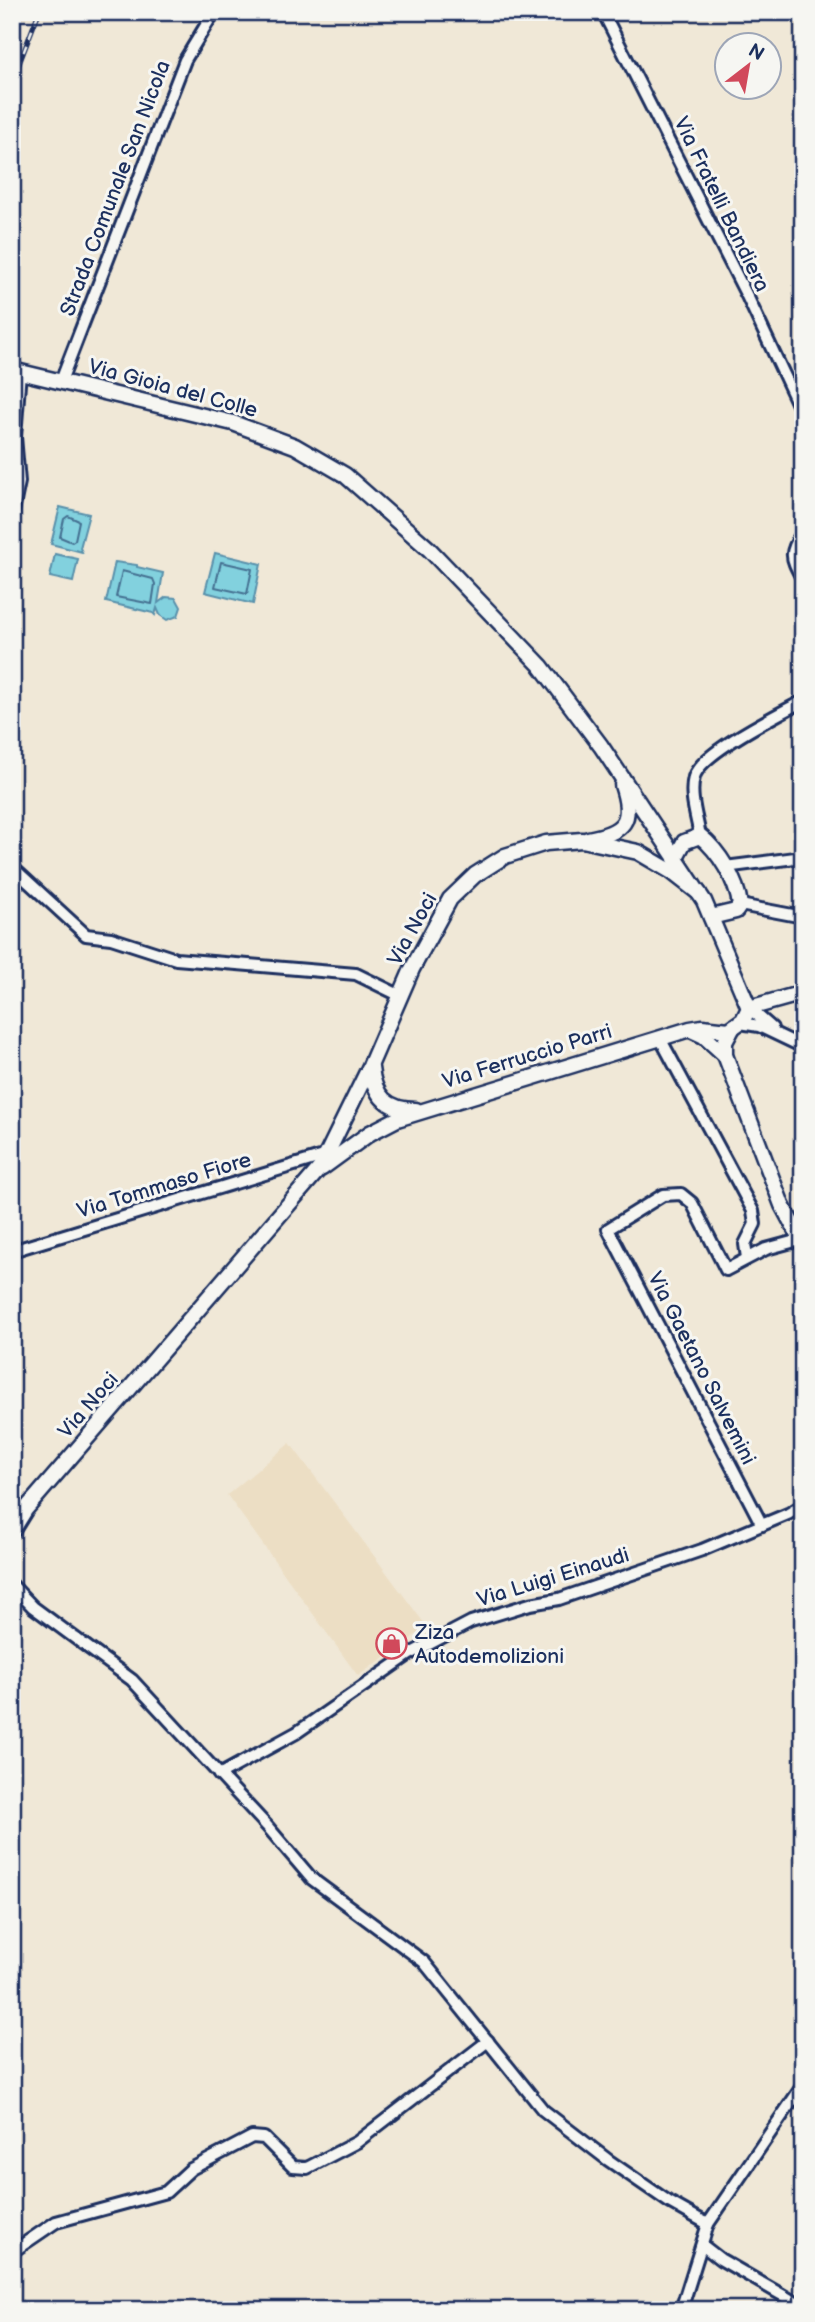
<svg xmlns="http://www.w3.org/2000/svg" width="815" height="2322" font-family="'Balsamiq Sans',sans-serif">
	<rect width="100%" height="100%" fill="#f0e8d7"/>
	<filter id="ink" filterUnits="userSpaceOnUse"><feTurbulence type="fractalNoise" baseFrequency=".0143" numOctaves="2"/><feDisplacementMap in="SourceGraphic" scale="14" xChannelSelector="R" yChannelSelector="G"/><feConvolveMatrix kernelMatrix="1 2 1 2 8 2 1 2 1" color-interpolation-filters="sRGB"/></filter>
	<g filter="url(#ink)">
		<path fill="#ecdec4" d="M290,1443l137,184 -69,49 -131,-181z"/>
		<g fill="#82d1de" stroke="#5990ab" stroke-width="2">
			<path d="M60,507l29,7 -9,34 2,4 -31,-8z"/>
			<path d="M215,553l46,11 -8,40 -48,-12z"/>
			<path d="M55,554l23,5 -5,23 -23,-5z"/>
			<path d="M115,562l22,3v2l26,6 -5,30 8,-6 10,1 5,9 -3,9 -11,4 -7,-5 -3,-7 -2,7 -2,-2 -47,-11z"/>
		</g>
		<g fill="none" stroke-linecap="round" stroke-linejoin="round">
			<g stroke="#447091" stroke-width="2">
				<path d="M68,516l11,5 -4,19 -3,2 -12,-5 4,-18z"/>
				<path d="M221,562l31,7 -5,25 -32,-7z"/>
				<path d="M122,571l31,8 2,5 -3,20 -36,-7z"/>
			</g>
			<defs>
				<g id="street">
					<path d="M603,12l145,286 55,117"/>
					<path d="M61,381l124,-321 29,-48"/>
					<path d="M12,516l7,-34 -4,-45 5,-66"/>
					<path d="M803,532c-15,22 -12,25 0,48"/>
					<path d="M700,836c-3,-18 -11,-40 -6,-59 6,-24 85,-63 109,-76"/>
					<path d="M12,867l74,68 25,3 65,21 180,15 45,22"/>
					<path d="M725,867l78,-10"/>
					<path d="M740,905l63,12"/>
					<path d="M749,1008l23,20"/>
					<path d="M740,1023l19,3 44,21"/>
					<path d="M660,1038l93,173 2,13 -10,20 2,14"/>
					<path d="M12,1251l315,-96"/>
					<path d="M762,1525l-154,-296 55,-34 18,-1 11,9 34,67 40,-21 37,-10"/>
					<path d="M12,1585l21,22 99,73 135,146 45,53 112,83 119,148 65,50 61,42 39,22"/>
					<path d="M219,1775l77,-42 114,-79 61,-32 59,-18 29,-5 143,-49 86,-36 15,-9"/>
					<path d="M702,2245l18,14 83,48"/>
					<path d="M12,2252l44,-30 110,-30 25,-23 61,-32 12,1 29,29 14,1 50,-26 131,-101"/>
					<path d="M681,2310l27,-86 95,-139"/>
				</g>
				<g id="secondary">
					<path d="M12,370l221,53 62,23 50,29 84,74 112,117 60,80 103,155 45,107"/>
					<path d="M588,839c37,-7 46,-18 34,-54"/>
					<path d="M675,859l9,-17 16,-6c19,15 37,45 40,69l-4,6 -25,6"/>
					<path d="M749,1008l54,-15"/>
					<path d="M732,1029l-7,13v13l57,150 21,39"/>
					<path d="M691,1030l13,6 21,19"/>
					<path d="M371,1068c3,28 16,42 45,42"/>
					<path d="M322,1168l48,-35 27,-14 293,-90 12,-2 27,3 14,-10 6,-12"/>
					<path d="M12,1531l13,-21 295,-342 50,-102 42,-97 38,-70 25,-24 30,-19 41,-13 36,-3 56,12 34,20 27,21"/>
				</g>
			</defs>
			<use href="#street" stroke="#1b2f5e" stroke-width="16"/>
			<use href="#secondary" stroke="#1b2f5e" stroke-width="19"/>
			<use href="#street" stroke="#f6f6f2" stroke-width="10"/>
			<use href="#secondary" stroke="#f6f6f2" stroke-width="14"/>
			<defs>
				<path id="rail" d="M12,82l27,-70"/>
			</defs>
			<use href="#rail" stroke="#1b2f5e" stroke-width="5"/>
			<use href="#rail" stroke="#f6f6f2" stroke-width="2.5" stroke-dasharray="8" stroke-linecap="butt"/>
		</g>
	</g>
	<defs>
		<symbol id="shop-ring" viewBox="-11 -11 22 22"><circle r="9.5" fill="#f6f6f2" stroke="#d1495b" stroke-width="1.5"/><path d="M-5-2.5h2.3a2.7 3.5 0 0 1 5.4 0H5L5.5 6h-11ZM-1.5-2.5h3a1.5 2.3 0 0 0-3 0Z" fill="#d1495b"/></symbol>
	</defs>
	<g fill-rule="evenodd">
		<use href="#shop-ring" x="374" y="1626" width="35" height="35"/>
	</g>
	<g text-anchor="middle" stroke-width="6" stroke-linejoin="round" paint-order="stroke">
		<g font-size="21" fill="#1b2f5e" stroke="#f6f6f2">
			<text transform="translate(115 188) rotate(-69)" y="7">Strada Comunale San Nicola</text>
			<text transform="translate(722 204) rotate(64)" y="7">Via Fratelli Bandiera</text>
			<text transform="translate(173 388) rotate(15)" y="7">Via Gioia del Colle</text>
			<text transform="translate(412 929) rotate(-61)" y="7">Via Noci</text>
			<text transform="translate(527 1056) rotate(-17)" y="7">Via Ferruccio Parri</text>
			<text transform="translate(164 1185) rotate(-17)" y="7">Via Tommaso Fiore</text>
			<text transform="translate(702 1368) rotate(63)" y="7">Via Gaetano Salvemini</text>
			<text transform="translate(88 1405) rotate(-49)" y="7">Via Noci</text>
			<text transform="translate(553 1577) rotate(-17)" y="7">Via Luigi Einaudi</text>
		</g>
		<g font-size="21" fill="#1b2f5e" stroke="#f6f6f2" text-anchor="start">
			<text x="415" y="1639">Ziza<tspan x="415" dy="24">Autodemolizioni</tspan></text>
		</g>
	</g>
	<rect width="815" height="2322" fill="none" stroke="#f6f6f2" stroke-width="42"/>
	<rect x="21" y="21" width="773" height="2280" fill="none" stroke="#1b2f5e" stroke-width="2.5" filter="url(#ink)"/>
	<g transform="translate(748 66) rotate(31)"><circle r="33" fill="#f6f6f2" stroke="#9ea6b7" stroke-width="2"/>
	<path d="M0-5L12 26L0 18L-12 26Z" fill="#d1495b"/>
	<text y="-10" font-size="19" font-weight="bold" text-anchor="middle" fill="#1b2f5e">N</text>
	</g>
</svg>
